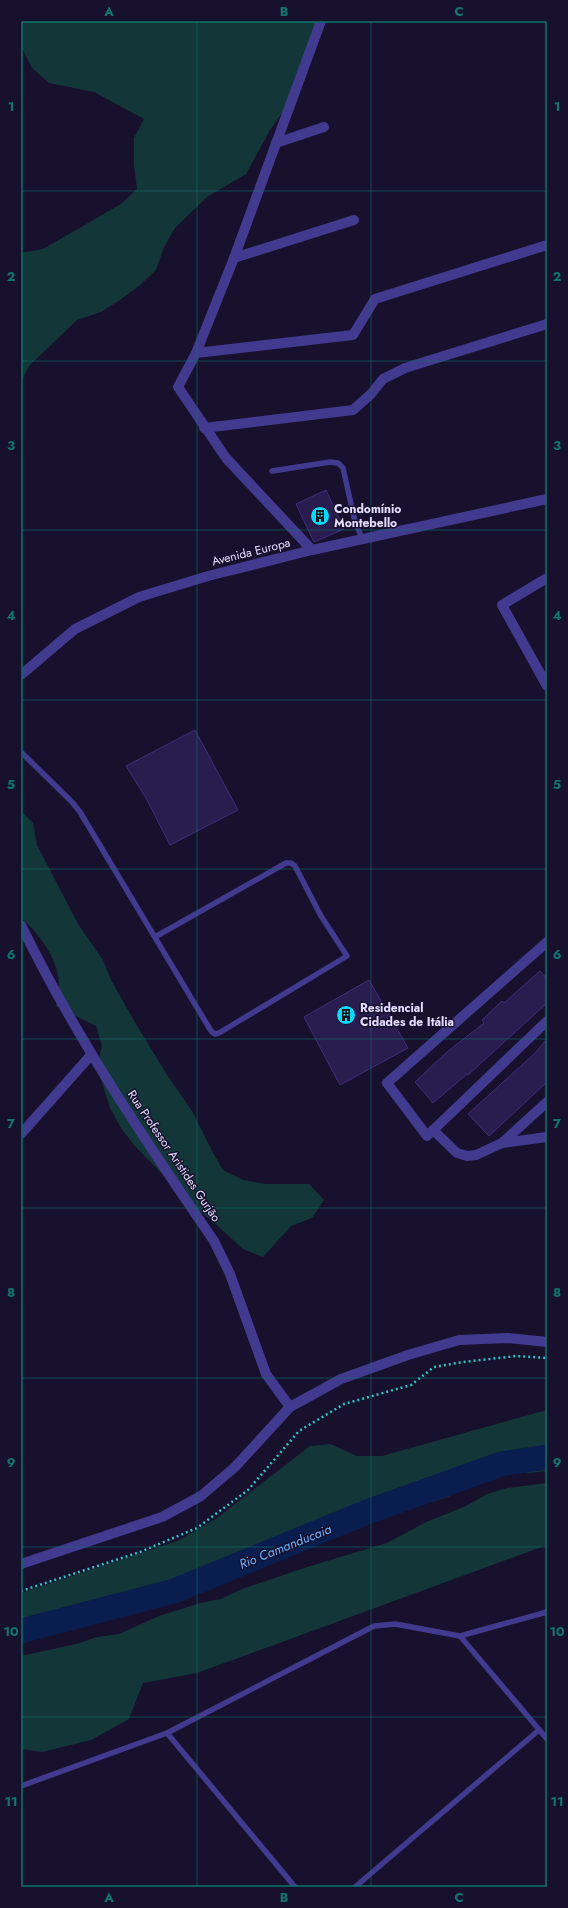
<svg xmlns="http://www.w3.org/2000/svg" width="568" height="1908" font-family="Jost,sans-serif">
	<rect width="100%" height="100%" fill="#17112e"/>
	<g fill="#133738">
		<path d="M21,21h296l-27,81 -20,28 -24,44 -39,23 -32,31 -11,19 -8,23 -16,15 -20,15 -19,12 -24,8 -47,45 -9,16v-128l22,-4 78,-45 16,-15 -3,-24v-27l10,-19 -50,-27 -45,-9 -17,-15 -11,-22z"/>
		<path d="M21,811l12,12 4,22 41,79 25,36 8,20 22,39 34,56 25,36 20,40 11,19 20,10 22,4h44l15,16 -12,18 -21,8 -28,31 -20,-8 -32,-29 -35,-26 -12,-18 -30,-31 -13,-17 -11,-20 -13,-41 5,-21 -6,-20 -40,-20c1,-6 3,-14 3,-21 0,-25 -20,-52 -38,-67z"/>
		<path d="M547,1410v61l-17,2h-21l-22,5 -20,8 -19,11 -22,7 -22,3 -40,13 -44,8 -20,8 -38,23 -20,10 -41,13 -40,19 -42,12 -44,1 -54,15v-36l156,-52 40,-23 93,-72 20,-2 27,12h25z"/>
		<path d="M547,1483v62l-350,128 -54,10 -14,36 -38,21 -49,12 -21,-3v-93l55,-12 21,-7 22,-3 40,-18 41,-13 21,-4 21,-10 62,-21 83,-25 39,-21 40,-16 21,-12 20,-6z"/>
	</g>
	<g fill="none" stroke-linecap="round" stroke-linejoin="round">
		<path stroke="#091e4e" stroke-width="25" d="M21,1631l153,-40 193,-79 134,-48 46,-7"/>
	</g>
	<g fill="#291c4f" stroke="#422d7c">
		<path d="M326,490l18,39 -30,13 -18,-38z"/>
		<path d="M195,730l43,80 -68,35 -24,-47 -20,-32z"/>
		<path d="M540,971l7,8v24l-79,72 -1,-1 -34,29 -18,-21 32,-30 37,-29 -2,-3 20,-19 2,2z"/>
		<path d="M369,980l39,68 -68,37 -36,-68z"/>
		<path d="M547,1039v43l-58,54 -21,-22 66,-60z"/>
	</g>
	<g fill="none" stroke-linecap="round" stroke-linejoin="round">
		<path stroke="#2cc4c4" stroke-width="2.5" stroke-dasharray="2 3" stroke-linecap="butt" d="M21,1591l119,-39 57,-24 51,-38 51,-59 45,-27 67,-19 23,-18 29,-5 53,-6 31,2"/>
		<g stroke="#423a8e" stroke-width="5.5">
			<path d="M272,471l58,-9 8,1 5,5 12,54 7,16"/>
			<path d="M21,752l51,50 8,10 131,219 4,3 4,-1 128,-77 -26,-40 -26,-50 -4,-3h-5l-131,74"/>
			<path d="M460,1636l87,103"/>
			<path d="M167,1733l128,154"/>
			<path d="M21,1786l146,-53 207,-107 21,-2 65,12 87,-24"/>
			<path d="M355,1887l184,-157"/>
		</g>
		<g stroke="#423a8e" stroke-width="10">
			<path d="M276,143l48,-16"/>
			<path d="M234,258l120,-38"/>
			<path d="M196,353l157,-18 22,-36 172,-54"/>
			<path d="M204,428l149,-18 18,-16 12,-15 22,-11 142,-44"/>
			<path d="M312,550l-86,-92 -48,-71 18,-34 38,-95 87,-237"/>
			<path d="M547,578l-45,27 45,81"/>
			<path d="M21,925c54,111 123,214 193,316l16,33 36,100 24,33"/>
			<path d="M547,942l-160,141 40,53 120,-115"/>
			<path d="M433,1130l24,23 10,3 9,-1 26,-12 45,-6"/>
			<path d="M21,1134l70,-79"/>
			<path d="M502,1143l45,-41"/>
		</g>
		<g stroke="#423a8e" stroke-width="10">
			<path d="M21,675l54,-46 64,-32 69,-21 104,-26 235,-51"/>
			<path d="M21,1564l141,-47 39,-21 34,-29 55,-60 51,-28 67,-24 51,-15 49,-2 39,4"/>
		</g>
	</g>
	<path fill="none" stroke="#0f766e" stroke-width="1" stroke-opacity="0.55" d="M197,21v1866M371,21v1866M21,191h526M21,361h526M21,530h526M21,700h526M21,869h526M21,1039h526M21,1208h526M21,1378h526M21,1547h526M21,1717h526"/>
	<defs>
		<symbol id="building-disc" viewBox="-11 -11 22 22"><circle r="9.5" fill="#09d7ff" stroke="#17112e"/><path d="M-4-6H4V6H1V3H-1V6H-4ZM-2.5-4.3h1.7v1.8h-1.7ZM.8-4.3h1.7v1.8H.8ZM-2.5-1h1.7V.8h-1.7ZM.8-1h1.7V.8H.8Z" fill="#111"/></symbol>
	</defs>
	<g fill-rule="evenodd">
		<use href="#building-disc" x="309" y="505" width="22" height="22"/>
		<use href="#building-disc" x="335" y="1004" width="22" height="22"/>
	</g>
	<g text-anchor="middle" stroke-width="3" stroke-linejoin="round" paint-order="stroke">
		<g font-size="12" font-weight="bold" fill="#e3ddff" stroke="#17112e" text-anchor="start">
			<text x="334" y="513">Condomínio<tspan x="334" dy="14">Montebello</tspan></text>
			<text x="360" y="1012">Residencial<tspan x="360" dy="14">Cidades de Itália</tspan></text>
		</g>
		<g font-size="12" fill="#e3ddff" stroke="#17112e">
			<text transform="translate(251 552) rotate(-14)" y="4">Avenida Europa</text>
			<text transform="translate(174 1156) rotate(56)" y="4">Rua Professor Aristides Gurjão</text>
		</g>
		<g font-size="13" font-style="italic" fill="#6bb1ff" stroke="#17112e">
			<text transform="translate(285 1546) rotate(-22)" y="5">Rio Camanducaia</text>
		</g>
	</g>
	<rect width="568" height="1908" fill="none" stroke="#17112e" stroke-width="44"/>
	<rect x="22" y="22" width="524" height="1864" fill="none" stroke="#0f766e" stroke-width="1.5"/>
	<g font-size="13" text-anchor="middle" font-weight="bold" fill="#0f766e">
		<text x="109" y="16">A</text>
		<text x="284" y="16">B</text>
		<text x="459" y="16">C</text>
		<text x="11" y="111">1</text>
		<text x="557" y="111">1</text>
		<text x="11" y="281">2</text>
		<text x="557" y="281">2</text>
		<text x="11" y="450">3</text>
		<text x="557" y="450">3</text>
		<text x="11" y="620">4</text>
		<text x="557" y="620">4</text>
		<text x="11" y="789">5</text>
		<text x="557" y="789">5</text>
		<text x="11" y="959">6</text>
		<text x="557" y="959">6</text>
		<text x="11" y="1128">7</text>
		<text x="557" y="1128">7</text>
		<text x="11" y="1297">8</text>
		<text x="557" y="1297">8</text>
		<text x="11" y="1467">9</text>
		<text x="557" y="1467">9</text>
		<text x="11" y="1636">10</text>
		<text x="557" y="1636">10</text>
		<text x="11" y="1806">11</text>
		<text x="557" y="1806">11</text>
		<text x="109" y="1902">A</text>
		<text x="284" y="1902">B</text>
		<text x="459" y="1902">C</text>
	</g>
</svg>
